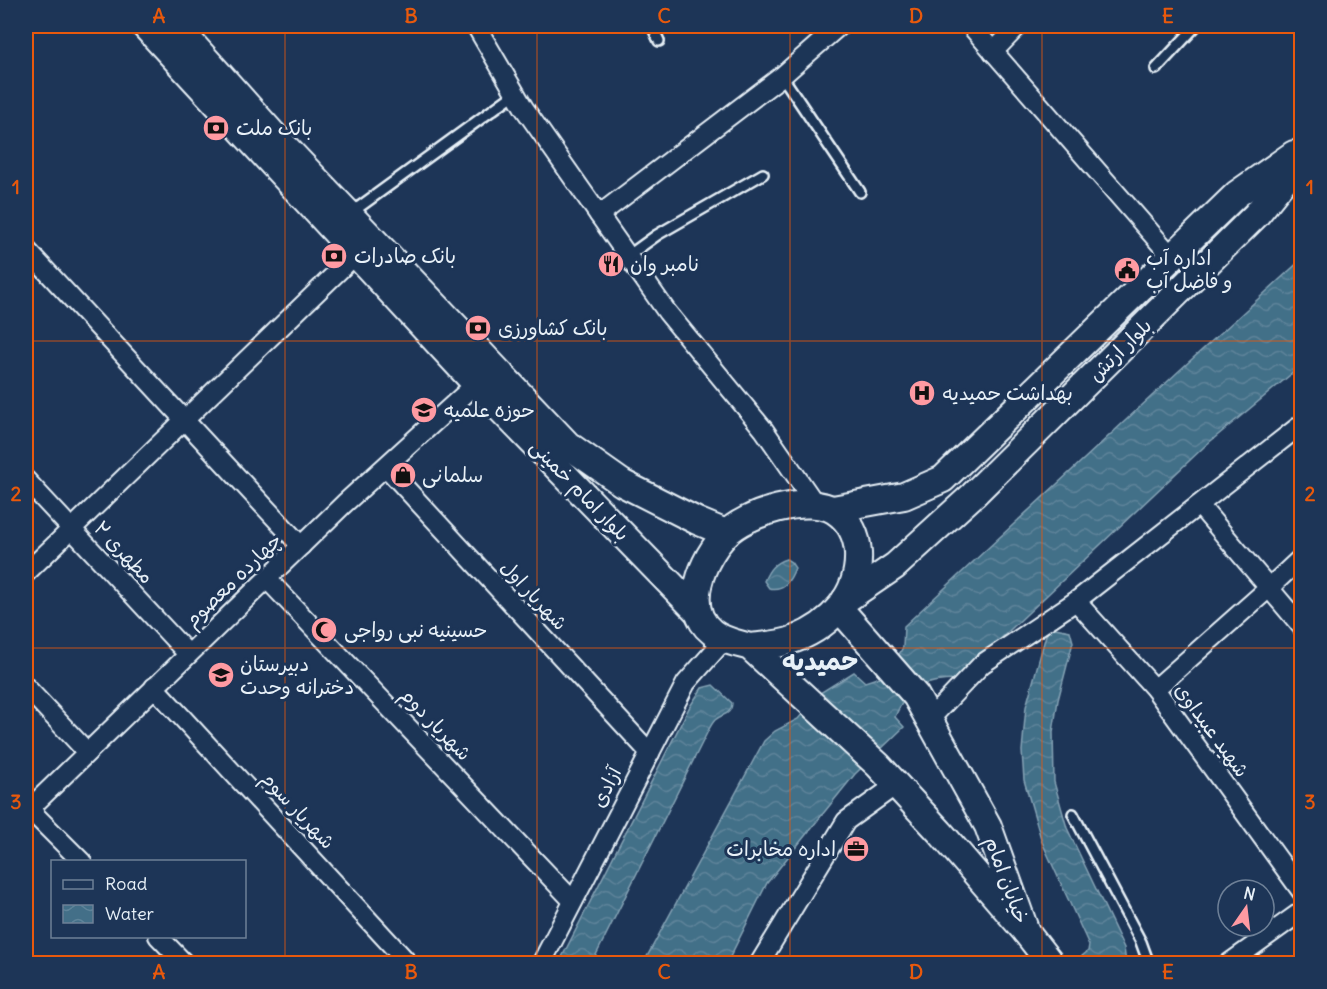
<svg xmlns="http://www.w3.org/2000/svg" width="1327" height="989" font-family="Delius,'Playpen Sans Arabic',sans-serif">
	<defs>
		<pattern id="water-waves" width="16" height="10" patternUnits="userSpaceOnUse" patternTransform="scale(1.5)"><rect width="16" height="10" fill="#436f88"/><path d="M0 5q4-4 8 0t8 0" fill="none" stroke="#5e849a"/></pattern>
	</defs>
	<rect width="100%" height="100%" fill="#1d3557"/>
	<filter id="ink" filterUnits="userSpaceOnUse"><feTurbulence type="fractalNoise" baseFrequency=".0167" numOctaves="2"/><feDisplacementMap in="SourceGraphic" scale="12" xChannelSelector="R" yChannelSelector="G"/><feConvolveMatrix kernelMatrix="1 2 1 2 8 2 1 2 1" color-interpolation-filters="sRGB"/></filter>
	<g filter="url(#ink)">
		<g fill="url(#water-waves)" stroke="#85a3b5" stroke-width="1.5">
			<path d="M1301,260v106l-95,79 -249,235c-32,0 -50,7 -62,37l9,10 -49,47 -88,109 -40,80 -84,1 121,-223 11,-10 23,-12 22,-26 34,-21 11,10 15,-5 17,-19 6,-11 1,-21 276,-256z"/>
			<path d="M786,559l5,3 4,6c-5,13 -11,23 -26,20l-5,-7c5,-12 10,-18 22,-22z"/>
			<path d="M1055,628l15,3 3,11 -15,58 -5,32 1,50 13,46 57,120 2,15h-38l-6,-7 6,-5 1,-6 -47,-103 -18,-62 -2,-29 4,-44 20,-72 3,-5z"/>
			<path d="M713,685l19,18c-1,13 -9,10 -17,17 -3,3 -6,9 -8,13l-115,230h-33l130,-255 13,-20z"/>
		</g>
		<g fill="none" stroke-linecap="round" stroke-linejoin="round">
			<defs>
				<g id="service">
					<path d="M652,26l7,15"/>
					<path d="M1156,69l40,-43"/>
					<path d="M782,76l78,116"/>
					<path d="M351,213l165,-120"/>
					<path d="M628,256l29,-21 106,-61"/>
					<path d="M1073,814l68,128 8,22"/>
				</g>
				<g id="minor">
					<path d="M476,26l48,82 143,204 97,118 52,75"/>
					<path d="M971,26l201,231"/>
					<path d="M993,52l25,-26"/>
					<path d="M599,215l183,-139 57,-50"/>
					<path d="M26,249l275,297"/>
					<path d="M386,467l264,286"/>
					<path d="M26,480l162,174"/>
					<path d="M1199,505l103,122"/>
					<path d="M26,573l329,-318"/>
					<path d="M267,579l306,322"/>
					<path d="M1076,601l79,88 147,203"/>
					<path d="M26,687l61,65"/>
					<path d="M154,687l255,277"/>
					<path d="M1155,689l115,-102 32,-30"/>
					<path d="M929,720l53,-56 94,-63 226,-177"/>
					<path d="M29,809l53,53"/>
					<path d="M26,812l319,-309 131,-119"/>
					<path d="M158,936l27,28"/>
					<path d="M541,964l145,-281 38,-43"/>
					<path d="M759,964l87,-143 50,-36"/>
					<path d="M1228,964l74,-53"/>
				</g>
				<g id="secondary">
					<path d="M145,26l331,358 221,227"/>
					<path d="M176,26l95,106 297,313 54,38 75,38 29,12"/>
					<path d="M833,509l71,-13 39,-17 294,-285 57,-40"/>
					<path d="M845,600l50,-34 78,-71 283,-280 46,-57"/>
					<path d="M750,647c15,-2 31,-2 45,-8 36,-14 65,-45 63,-86 -1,-18 -8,-32 -23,-42 -26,-17 -90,2 -110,24 -22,23 -44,73 -13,97 11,9 25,11 38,15l128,118 62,67 86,100 -38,-106 -72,-130 -77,-88"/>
					<path d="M1026,932l25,32"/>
				</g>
			</defs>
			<use href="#service" stroke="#e8f1f8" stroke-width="14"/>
			<use href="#minor" stroke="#e8f1f8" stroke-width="22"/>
			<use href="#secondary" stroke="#e8f1f8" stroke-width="30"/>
			<use href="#service" stroke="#1d3557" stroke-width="9"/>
			<use href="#minor" stroke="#1d3557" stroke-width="18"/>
			<use href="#secondary" stroke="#1d3557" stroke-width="26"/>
		</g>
	</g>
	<path fill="none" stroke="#e8590c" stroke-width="1.5" stroke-opacity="0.55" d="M285,26v938M537,26v938M790,26v938M1042,26v938M26,341h1276M26,648h1276"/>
	<defs>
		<symbol id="bank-disc" viewBox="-11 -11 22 22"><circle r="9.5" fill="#ff9aa2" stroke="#1d3557"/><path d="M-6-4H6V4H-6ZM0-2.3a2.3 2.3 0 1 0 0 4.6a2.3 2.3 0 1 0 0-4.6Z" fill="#111"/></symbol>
		<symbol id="restaurant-disc" viewBox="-11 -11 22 22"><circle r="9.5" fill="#ff9aa2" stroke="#1d3557"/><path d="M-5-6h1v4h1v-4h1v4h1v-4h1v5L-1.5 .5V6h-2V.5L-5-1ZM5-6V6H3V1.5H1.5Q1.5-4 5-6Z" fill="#111"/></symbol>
		<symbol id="civic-disc" viewBox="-11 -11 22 22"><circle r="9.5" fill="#ff9aa2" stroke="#1d3557"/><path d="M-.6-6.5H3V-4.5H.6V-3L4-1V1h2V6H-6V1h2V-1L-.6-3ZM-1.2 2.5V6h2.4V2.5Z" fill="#111"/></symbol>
		<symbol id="hospital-disc" viewBox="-11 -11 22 22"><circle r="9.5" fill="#ff9aa2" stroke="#1d3557"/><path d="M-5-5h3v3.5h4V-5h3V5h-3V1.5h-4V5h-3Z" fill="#111"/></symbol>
		<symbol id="university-disc" viewBox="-11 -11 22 22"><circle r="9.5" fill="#ff9aa2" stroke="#1d3557"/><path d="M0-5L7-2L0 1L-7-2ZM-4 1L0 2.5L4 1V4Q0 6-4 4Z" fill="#111"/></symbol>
		<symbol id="shop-disc" viewBox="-11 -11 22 22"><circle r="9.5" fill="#ff9aa2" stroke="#1d3557"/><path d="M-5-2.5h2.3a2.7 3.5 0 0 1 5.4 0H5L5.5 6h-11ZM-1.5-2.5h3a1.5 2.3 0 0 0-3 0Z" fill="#111"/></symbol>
		<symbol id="mosque-disc" viewBox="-11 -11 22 22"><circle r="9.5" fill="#ff9aa2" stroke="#1d3557"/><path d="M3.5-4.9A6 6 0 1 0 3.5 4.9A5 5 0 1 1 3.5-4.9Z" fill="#111"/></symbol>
		<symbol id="school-disc" viewBox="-11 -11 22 22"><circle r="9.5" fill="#ff9aa2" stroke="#1d3557"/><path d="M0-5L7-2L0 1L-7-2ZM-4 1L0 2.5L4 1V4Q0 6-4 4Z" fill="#111"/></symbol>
		<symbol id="office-disc" viewBox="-11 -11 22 22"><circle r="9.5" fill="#ff9aa2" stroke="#1d3557"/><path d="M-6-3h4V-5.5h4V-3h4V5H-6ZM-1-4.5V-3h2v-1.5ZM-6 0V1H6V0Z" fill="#111"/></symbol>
	</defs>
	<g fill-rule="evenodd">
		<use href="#bank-disc" x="201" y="113" width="30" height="30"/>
		<use href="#bank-disc" x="319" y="241" width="30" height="30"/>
		<use href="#restaurant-disc" x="596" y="249" width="30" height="30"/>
		<use href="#civic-disc" x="1112" y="255" width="30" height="30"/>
		<use href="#bank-disc" x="463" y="313" width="30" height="30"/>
		<use href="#hospital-disc" x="907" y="378" width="30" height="30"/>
		<use href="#university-disc" x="409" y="395" width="30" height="30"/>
		<use href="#shop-disc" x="388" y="460" width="30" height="30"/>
		<use href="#mosque-disc" x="309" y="615" width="30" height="30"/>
		<use href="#school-disc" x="206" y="660" width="30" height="30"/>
		<use href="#office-disc" x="841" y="834" width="30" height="30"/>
	</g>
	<g text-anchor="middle" stroke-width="6" stroke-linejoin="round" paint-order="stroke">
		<g font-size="20" fill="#e8f1f8" stroke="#1d3557" text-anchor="start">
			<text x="236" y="135">بانک ملت</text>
			<text x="354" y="263">بانک صادرات</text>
			<text x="1146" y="265">اداره آب<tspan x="1146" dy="23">و فاضل آب</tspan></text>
			<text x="630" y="271">نامبر وان</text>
			<text x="498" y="335">بانک کشاورزی</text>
			<text x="942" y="400">بهداشت حمیدیه</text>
			<text x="444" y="417">حوزه علمیه</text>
			<text x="422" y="482">سلمانی</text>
			<text x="344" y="637">حسینیه نبی رواجی</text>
			<text x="240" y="671">دبیرستان<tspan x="240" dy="23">دخترانه وحدت</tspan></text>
			<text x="836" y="856" text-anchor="end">اداره مخابرات</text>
		</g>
		<g font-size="20" fill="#e8f1f8" stroke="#1d3557">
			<text transform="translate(1120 350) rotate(-45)" y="7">بلوار ارتش</text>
			<text transform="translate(580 490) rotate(46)" y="7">بلوار امام خمینی</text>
			<text transform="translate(124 552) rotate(47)" y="7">مطهری ۲</text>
			<text transform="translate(233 580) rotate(-44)" y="7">چهارده معصوم</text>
			<text transform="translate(534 595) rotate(47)" y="7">شهریار اول</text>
			<text transform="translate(436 724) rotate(46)" y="7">شهریار دوم</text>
			<text transform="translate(1212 730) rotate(54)" y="7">شهید عبیداوی</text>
			<text transform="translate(606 787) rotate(-63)" y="7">آزادی</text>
			<text transform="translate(298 810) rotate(47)" y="7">شهریار سوم</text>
			<text transform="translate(1007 880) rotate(70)" y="7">خیابان امام</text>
		</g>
		<g font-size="26" font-weight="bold" fill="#e8f1f8" stroke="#1d3557">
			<text x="820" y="670">حمیدیه</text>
		</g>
	</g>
	<rect width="1327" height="989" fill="none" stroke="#1d3557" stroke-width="66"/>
	<rect x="51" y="860" width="195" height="78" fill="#1d3557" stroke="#6e8097" stroke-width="1.5"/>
	<rect x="63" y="880" width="30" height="9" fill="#1d3557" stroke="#6e8097" stroke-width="1.5"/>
	<text x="105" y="890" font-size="18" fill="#e8f1f8">Road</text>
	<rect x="63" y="905" width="30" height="18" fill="url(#water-waves)" stroke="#6e8097" stroke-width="1.5"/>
	<text x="105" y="920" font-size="18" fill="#e8f1f8">Water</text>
	<g transform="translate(1246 908) rotate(14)"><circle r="28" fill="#1d3557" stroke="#6e8097" stroke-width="1.5"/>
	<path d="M0-4.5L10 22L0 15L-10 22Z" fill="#ff9aa2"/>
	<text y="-9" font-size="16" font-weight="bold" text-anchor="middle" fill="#e8f1f8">N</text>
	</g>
	<rect x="33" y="33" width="1261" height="923" fill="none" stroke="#e8590c" stroke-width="2"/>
	<g font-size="20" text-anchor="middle" font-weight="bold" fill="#e8590c">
		<text x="159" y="23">A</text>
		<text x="411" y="23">B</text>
		<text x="664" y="23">C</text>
		<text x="916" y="23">D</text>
		<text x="1168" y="23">E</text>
		<text x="16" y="194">1</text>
		<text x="1310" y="194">1</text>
		<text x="16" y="501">2</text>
		<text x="1310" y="501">2</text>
		<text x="16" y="809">3</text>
		<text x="1310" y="809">3</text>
		<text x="159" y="979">A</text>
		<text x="411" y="979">B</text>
		<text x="664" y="979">C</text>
		<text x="916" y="979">D</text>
		<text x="1168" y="979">E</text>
	</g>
</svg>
